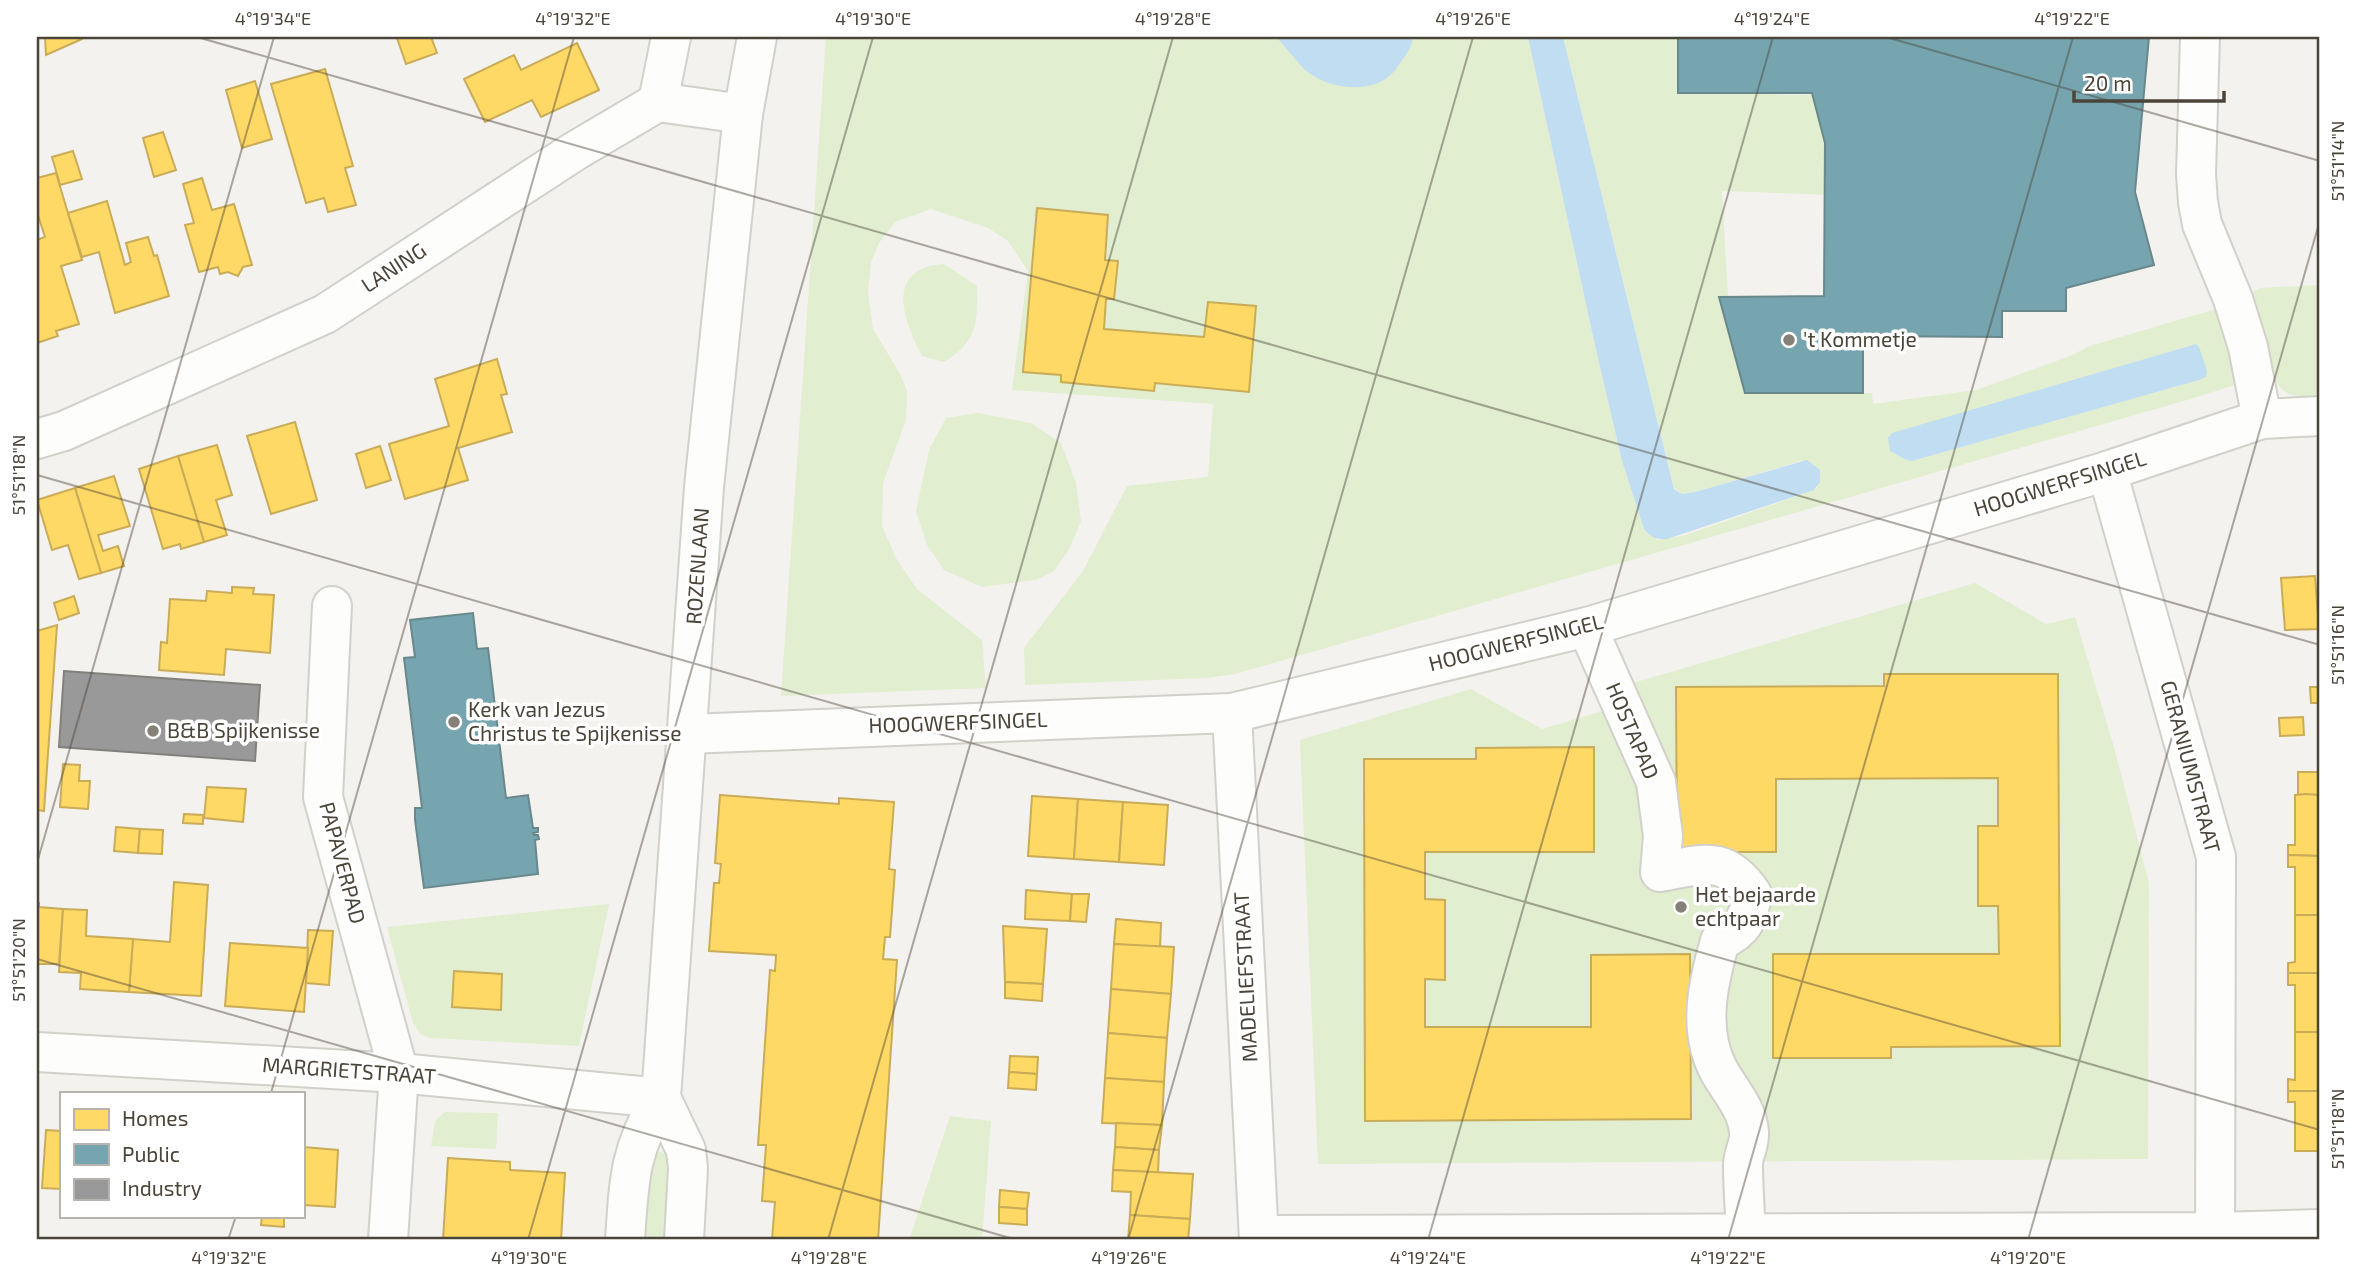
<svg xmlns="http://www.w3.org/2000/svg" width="2357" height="1277" font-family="'Exo 2',sans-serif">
	<rect width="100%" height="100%" fill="#f4f2ee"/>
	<g fill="#e1eecf" fill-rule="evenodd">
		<path d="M826,37h450l31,34 106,-30v-4h115l66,304 28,120 22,68 14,11 28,-5 128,-45 3,-2 -5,-25 -11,-2 -106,31 -13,2 -8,-6 -111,-451h124l1,56 124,2 21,48v52l-111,-4 6,106 27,96h117l1,11 103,-14 94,-34 20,-10 129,-38 19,72 -3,5 -48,15 -952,274 -28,4 -182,7 -1,-37 59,-77 44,-85 81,-9 5,-73 -201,-14 16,-119 -20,-30 -20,-13 -57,-19 -36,13 -16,21 -8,19 -3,30 5,37 26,43 8,19 -1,29 -23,63 -1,43 15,34 20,29 65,51 4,48 -205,8zM2192,345l7,35 -287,81 -8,-2 -14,-8 208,-78z"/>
		<path d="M944,264l33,22c1,36 0,56 -33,76l-22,-6c-19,-36 -38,-88 22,-92z"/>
		<path d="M2320,285v111c-13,0 -26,3 -37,-6 -14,-11 -27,-77 -33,-97l10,-5z"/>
		<path d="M977,413l54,10 30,20 15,40 5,38 -12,29 -15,21 -18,9 -54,7 -38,-17 -17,-25 -11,-34 13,-61 17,-32z"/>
		<path d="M1975,583l71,41 29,-7 39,130 35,136 -1,276 -830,5 -18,-424 171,-51 71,40 95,-28 -4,-18z"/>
		<path d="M609,904l-30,142 -149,-8 -10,-4 -7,-11 -26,-96z"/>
		<path d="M445,1112l53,1 -2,36 -65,-3 4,-25z"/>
		<path d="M950,1116l41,5 -9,119h-73z"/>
		<path d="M660,1152l8,3 4,85h-32l4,-62 10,-25z"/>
	</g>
	<g fill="#c0ddf1">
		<path d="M1276,37h137c-1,12 -11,23 -18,33 -20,26 -66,20 -90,0 -10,-10 -19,-23 -29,-33z"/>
		<path d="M1528,37h35l111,452 8,5 13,-2 112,-32 13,10v12l-6,8 -147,49c-11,1 -16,-2 -23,-10l-22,-68 -28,-120z"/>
		<path d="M2196,344l3,3 8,24 -1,6 -7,3 -287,81 -8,-2 -14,-8 -2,-13 4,-5z"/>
	</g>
	<g fill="#ffd966" stroke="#c9ac58" stroke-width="2">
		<path d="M45,37h37v2l-36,16z"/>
		<path d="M431,37l6,16 -31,11 -9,-26z"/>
		<path d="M577,43l22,47 -58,27 -9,-17 -47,22 -21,-43 50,-24 7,15z"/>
		<path d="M325,69l28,97 -8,2 11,37 -28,7 -4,-14 -18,5 -35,-119z"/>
		<path d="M255,81l17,58 -30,9 -16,-58z"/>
		<path d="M163,132l13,38 -22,7 -11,-39z"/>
		<path d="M73,151l9,28 -22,6 -8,-28z"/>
		<path d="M56,173l26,87 -21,6 18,58 -23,7 2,5 -21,7v-103l8,-3 -8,-25v-34z"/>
		<path d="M202,178l10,32 22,-6 18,61 -9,2 -5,9 -10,-4 -8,2 -2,-7 -19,5 -14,-47 9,-2 -11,-39z"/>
		<path d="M107,201l18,64 6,-3 -5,-19 22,-6 6,19 3,-1 12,41 -54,17 -16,-61 -17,5 -14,-44z"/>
		<path d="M1037,208l71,7 -3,45 13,1 -4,38h-8l-2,30 100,8 4,-35 48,4 -7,86 -94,-9 -1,8 -93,-9v-7l-38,-3z"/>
		<path d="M497,359l10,35 -6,1 11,37 -54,16 10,32 -63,19 -16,-55 60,-18 -14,-47z"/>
		<path d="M295,422l22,78 -46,14 -24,-78z"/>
		<path d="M217,445l15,50 -16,5 11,35 -23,7 -26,-86z"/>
		<path d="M380,446l11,34 -25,8 -10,-34z"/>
		<path d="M178,456l26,86 -23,7 -1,-5 -17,5 -24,-80z"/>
		<path d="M114,476l16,50 -32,9 5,16 15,-5 6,20 -23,7 -26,-85z"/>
		<path d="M75,488l26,85 -22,6 -11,-34 -16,5 -15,-50z"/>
		<path d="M2315,576l4,53 -34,1 -4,-52z"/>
		<path d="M232,587l22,1 -1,6 21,1 -4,58 -44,-4 -2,26 -65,-5 2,-28 6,1 3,-44 36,2 1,-10 25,2z"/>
		<path d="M74,596l5,17 -20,7 -5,-17z"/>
		<path d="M57,625l-13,186 -7,-1v-179z"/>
		<path d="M1884,674h174l2,372 -169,1v11h-118v-104h226l-1,-48h-20v-80h20v-48l-222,1v73h-99l-1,-165 208,-1z"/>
		<path d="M2310,687h10v16h-9z"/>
		<path d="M2303,717l1,18 -24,1 -1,-18z"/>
		<path d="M1594,747v105h-169v47l20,1v80l-20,-1v48h166v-72l99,-1 1,165 -326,2 -1,-362h112v-11z"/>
		<path d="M63,764l17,1 -1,16h11l-2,28 -28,-2z"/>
		<rect x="2298" y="772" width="22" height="23"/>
		<path d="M207,787l39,2 -3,33 -39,-4z"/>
		<path d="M2306,794l14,1v61l-32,-1v-10h7v-50z"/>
		<path d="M720,795l119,9v-6l55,4 -5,67 6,1 -5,67h-5l-2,22 14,1 -19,280h-106l3,-38 -13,-1 4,-56h-8l12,-175 5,1 1,-16 -67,-4 5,-68h5l2,-19 -6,-1z"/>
		<path d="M1032,796l46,3 -4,60 -46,-3z"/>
		<path d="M1078,799l45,3 -4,60 -45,-3z"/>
		<path d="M1123,802l45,3 -4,60 -45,-3z"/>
		<path d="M184,814l19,1v9l-20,-1z"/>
		<path d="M116,827l24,2 -2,24 -24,-2z"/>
		<path d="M140,829l23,1 -1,24 -24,-1z"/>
		<path d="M2288,855l32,1v59h-25v-48h-7z"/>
		<path d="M174,882l34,3 -7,111 -72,-4 4,-53 37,3z"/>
		<path d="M1026,890l46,4 -2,27 -45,-2z"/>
		<path d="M1072,894h17l-3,28 -16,-1z"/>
		<path d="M37,903h2v4l24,2 -4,55h-22z"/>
		<path d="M63,909l24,1 -1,26 47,3 -4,53 -49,-3 1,-16 -22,-1z"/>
		<path d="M2295,915h25v58h-32v-10l7,-1z"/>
		<path d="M1116,919l45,4 -1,25 -46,-4z"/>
		<path d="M1003,926l44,3 -4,55 -38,-2z"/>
		<path d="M308,930l25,1 -4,54 -23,-2z"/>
		<path d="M230,943l78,5 -4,64 -79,-6z"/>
		<path d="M1114,944l60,3 -3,47 -60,-5z"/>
		<path d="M454,971l48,3 -1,36 -49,-3z"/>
		<path d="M2288,973h32v59h-25v-47h-7z"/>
		<path d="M1005,982l38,2 -1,17 -37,-3z"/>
		<path d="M1111,989l60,5 -4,44 -59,-5z"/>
		<path d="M2295,1032h25v59h-32v-12l7,1z"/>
		<path d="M1108,1033l59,5 -3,44 -59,-4z"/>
		<path d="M1010,1056l28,1 -1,17 -28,-2z"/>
		<path d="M1009,1072l28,2 -1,16 -28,-2z"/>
		<path d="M1105,1078l59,4 -2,43 -60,-2z"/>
		<path d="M2288,1091h32v60h-25v-49h-7z"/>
		<path d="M1116,1123l46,2 -3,25 -44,-3z"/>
		<path d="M46,1130l15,1v58l-19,-1z"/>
		<path d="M303,1147l35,3 -3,57 -32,-2z"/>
		<path d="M1115,1147l44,3 -1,23 -45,-3z"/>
		<path d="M448,1158l62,4v8l55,3 -4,67h-118z"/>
		<path d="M1113,1170l80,4 -3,45 -60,-4 1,-23 -19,-1z"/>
		<path d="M1000,1190l29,3 -2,16 -28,-2z"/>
		<path d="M999,1207l28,2v16l-28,-2z"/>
		<path d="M1130,1215l60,4 -2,21h-60z"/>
		<path d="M262,1216h22v11l-23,-2z"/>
	</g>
	<g fill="#76a5af" stroke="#69888c" stroke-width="2">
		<path d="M1678,37h471l-14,155 19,73 -88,23v23h-64v26l-139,-1v57h-118l-26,-96 105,-1 1,-153 -13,-50h-134z"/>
		<path d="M473,613l4,36 11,-1 18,150 22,-3 5,33h5v4l-5,1 1,2h4l1,4 -4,1 3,34 -114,14 -9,-68v-12h7l-18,-150 11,-1 -5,-37z"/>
	</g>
	<path fill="#999" stroke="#82807c" stroke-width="2" d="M64,671l196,14 -5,76 -196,-14z"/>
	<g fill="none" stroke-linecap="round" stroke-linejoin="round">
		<defs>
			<g id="minor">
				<path d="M2200,37l-4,137 2,28 4,22 31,75 15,48 14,72"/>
				<path d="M658,102l13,-65"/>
				<path d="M37,439l27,-8 261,-117 250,-163 83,-49 85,12"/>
				<path d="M2107,471l109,386 -1,383"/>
				<path d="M332,606l-9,191 76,276 -11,167"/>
				<path d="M1587,627l69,155 7,54 -3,36c42,-7 64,-19 92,22 -4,26 -8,36 -32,47 -12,42 -23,89 -1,130 11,20 29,38 30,62 1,11 -6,21 -6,32 0,23 2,46 3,69"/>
				<path d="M1232,713l27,527"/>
				<path d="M688,734l544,-21 355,-86 520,-156 155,-52 58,-3"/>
				<path d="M37,1052l362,21 262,25"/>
				<path d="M661,1098l25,52 2,18 -4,72"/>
				<path d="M1259,1235l956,-3 105,-3"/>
				<path d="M625,1240c4,-59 4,-90 36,-142l43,-611 39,-373 14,-77"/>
			</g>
		</defs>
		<use href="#minor" stroke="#d2d0cb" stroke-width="42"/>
		<use href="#minor" stroke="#fdfdfc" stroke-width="38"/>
	</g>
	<path fill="none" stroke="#4b4439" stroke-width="2" stroke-opacity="0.45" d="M197,37l2123,608M1886,37l434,124M37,475l2283,655M37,863l237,-826M37,959l980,281M271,1093l303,-1056M228,1240l8,-24M528,1240l345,-1203M828,1240l345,-1203M1128,1240l345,-1203M1428,1240l345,-1203M1728,1240l345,-1203M2028,1240l292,-1020"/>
	<g fill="#868178" stroke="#fff" stroke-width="2.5">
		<circle cx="1789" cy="340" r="7"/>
		<circle cx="454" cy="722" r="7"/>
		<circle cx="153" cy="731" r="7"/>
		<circle cx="1681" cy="907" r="7"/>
	</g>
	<g text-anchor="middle" stroke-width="7" stroke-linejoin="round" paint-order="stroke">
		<g font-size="21" fill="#4b4439" stroke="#fff">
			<text transform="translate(394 268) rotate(-33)" y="7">LANING</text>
			<text transform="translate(2060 484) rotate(-17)" y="7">HOOGWERFSINGEL</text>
			<text transform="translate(698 566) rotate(-86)" y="7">ROZENLAAN</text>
			<text transform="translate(1516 643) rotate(-14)" y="7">HOOGWERFSINGEL</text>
			<text transform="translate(958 723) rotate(-2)" y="7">HOOGWERFSINGEL</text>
			<text transform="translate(1632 731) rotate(67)" y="7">HOSTAPAD</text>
			<text transform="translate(2190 767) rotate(75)" y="7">GERANIUMSTRAAT</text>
			<text transform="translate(342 863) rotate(75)" y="7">PAPAVERPAD</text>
			<text transform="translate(1246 977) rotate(-93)" y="7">MADELIEFSTRAAT</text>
			<text transform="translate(349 1071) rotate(4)" y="7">MARGRIETSTRAAT</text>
		</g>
		<g font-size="21" fill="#4b4439" stroke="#fff" text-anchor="start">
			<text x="1803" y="347">'t Kommetje</text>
			<text x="468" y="717">Kerk van Jezus<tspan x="468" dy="24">Christus te Spijkenisse</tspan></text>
			<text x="167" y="738">B&amp;B Spijkenisse</text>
			<text x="1695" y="902">Het bejaarde<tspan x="1695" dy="24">echtpaar</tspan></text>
		</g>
	</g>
	<rect width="2357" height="1277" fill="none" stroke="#ffffff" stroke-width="77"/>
	<rect x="60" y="1092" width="245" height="126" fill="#ffffff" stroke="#b7b4b0" stroke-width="2"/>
	<rect x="74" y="1109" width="35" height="21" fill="#ffd966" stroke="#b7b4b0" stroke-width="2"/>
	<text x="122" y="1126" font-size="21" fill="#4b4439">Homes</text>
	<rect x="74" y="1144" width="35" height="21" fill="#76a5af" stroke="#b7b4b0" stroke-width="2"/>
	<text x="122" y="1162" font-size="21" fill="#4b4439">Public</text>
	<rect x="74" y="1179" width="35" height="21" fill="#999999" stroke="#b7b4b0" stroke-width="2"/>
	<text x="122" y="1196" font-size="21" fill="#4b4439">Industry</text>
	<path d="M2074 91v10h150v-10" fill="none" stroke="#4b4439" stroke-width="3.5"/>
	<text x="2084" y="91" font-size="21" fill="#4b4439" stroke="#ffffff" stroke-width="5" paint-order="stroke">20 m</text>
	<rect x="38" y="38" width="2280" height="1200" fill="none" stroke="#4b4439" stroke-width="2.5"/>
	<g font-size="18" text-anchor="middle" fill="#4b4439">
		<text x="273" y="25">4°19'34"E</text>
		<text x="573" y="25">4°19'32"E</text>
		<text x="873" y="25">4°19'30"E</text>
		<text x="1173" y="25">4°19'28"E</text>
		<text x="1473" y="25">4°19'26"E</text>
		<text x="1772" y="25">4°19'24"E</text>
		<text x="2072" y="25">4°19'22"E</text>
		<text transform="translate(2338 161) rotate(-90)" y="6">51°51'14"N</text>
		<text transform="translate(19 475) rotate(-90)" y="6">51°51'18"N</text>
		<text transform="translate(2338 645) rotate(-90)" y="6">51°51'16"N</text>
		<text transform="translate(19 960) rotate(-90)" y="6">51°51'20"N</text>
		<text transform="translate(2338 1129) rotate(-90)" y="6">51°51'18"N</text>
		<text x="229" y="1264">4°19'32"E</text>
		<text x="529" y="1264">4°19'30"E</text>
		<text x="829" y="1264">4°19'28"E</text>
		<text x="1129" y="1264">4°19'26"E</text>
		<text x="1428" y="1264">4°19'24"E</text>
		<text x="1728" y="1264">4°19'22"E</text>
		<text x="2028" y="1264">4°19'20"E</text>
	</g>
</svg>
